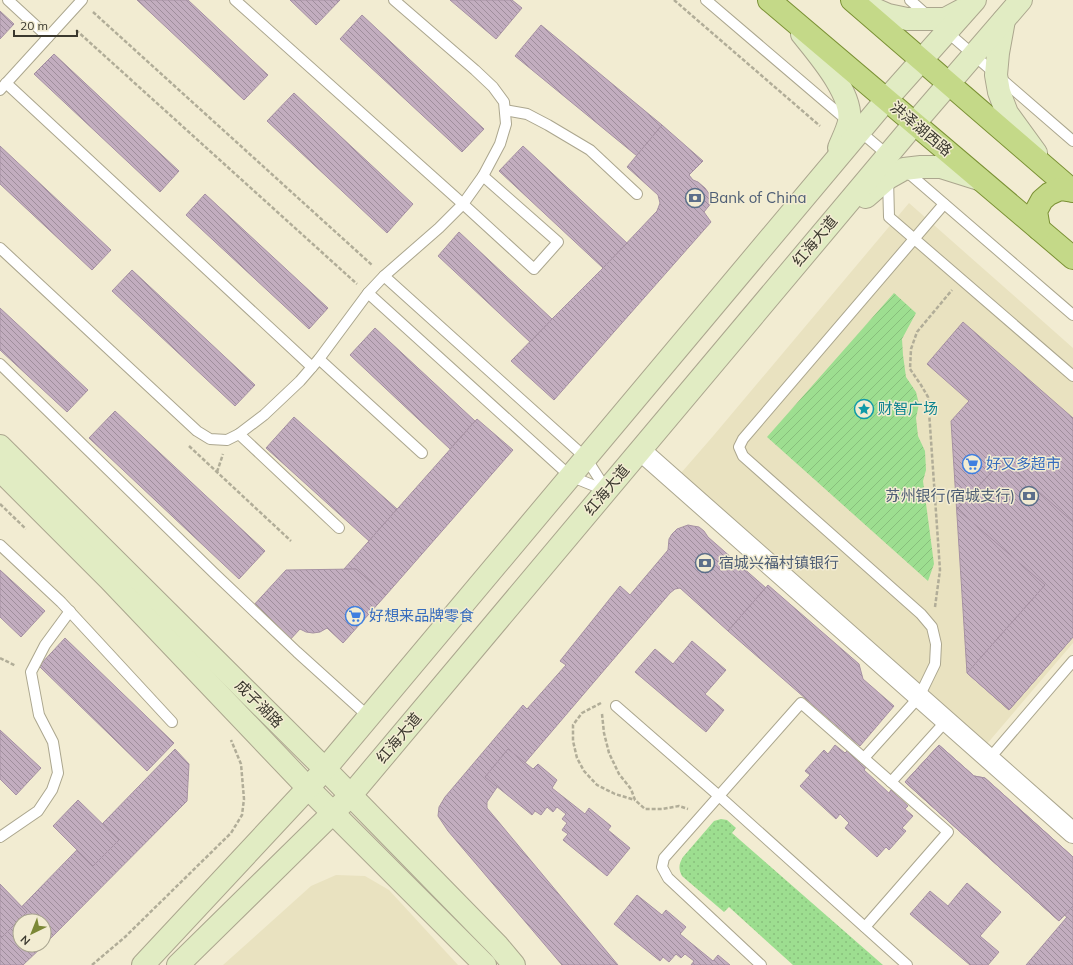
<svg xmlns="http://www.w3.org/2000/svg" width="1073" height="965" font-family="Mulish,'Noto Sans SC',sans-serif">
	<defs>
		<pattern id="grass-dots" width="8" height="8" patternUnits="userSpaceOnUse"><rect width="8" height="8" fill="#9dde90"/><path d="M2 2h.1M6 6h.1" fill="none" stroke="#88bf7c" stroke-width="1.8" stroke-linecap="round"/></pattern>
		<pattern id="garden-furrows" width="10" height="10" patternUnits="userSpaceOnUse"><rect width="10" height="10" fill="#9dde90"/><path d="M-1 1l2-2M0 10L10 0M9 11l2-2" fill="none" stroke="#88bf7c"/></pattern>
		<pattern id="building-back-hatch" width="6" height="6" patternUnits="userSpaceOnUse"><rect width="6" height="6" fill="#c2adbf"/><path d="M-1 5l2 2M0 0l6 6M5-1l2 2" fill="none" stroke="#9f8e9c"/></pattern>
	</defs>
	<rect width="100%" height="100%" fill="#f2ecd2"/>
	<g fill="#e9e2c0">
		<path d="M909,203l164,145v295l-87,102 -305,-272 33,-38z"/>
		<path d="M336,875l29,1 24,14 69,75h-235l88,-79z"/>
	</g>
	<path fill="url(#grass-dots)" d="M721,819l6,1 9,8 -4,5 151,132h-90l-64,-58 -5,5 -42,-36c-4,-8 -3,-12 1,-19l31,-36z"/>
	<path fill="url(#garden-furrows)" d="M894,293l22,20 -14,26 1,16 3,22 10,15 3,12 -3,14 2,18 7,15 1,19 -3,11 11,83 -6,17 -161,-144z"/>
	<g fill="url(#building-back-hatch)" stroke="#a691a3">
		<path d="M137,0h51l80,75 -24,25z"/>
		<path d="M290,0h50l-24,25z"/>
		<path d="M450,0h62l10,8 -26,31z"/>
		<path d="M0,11l14,13 -14,15z"/>
		<path d="M362,15l122,114 -22,23 -122,-113z"/>
		<path d="M541,25l121,100 -25,31 -122,-100z"/>
		<path d="M54,54l125,117 -19,21 -126,-118z"/>
		<path d="M294,93l119,111 -26,29 -120,-112z"/>
		<path d="M662,125l41,36 -14,14 4,5 5,2 7,6 5,7 2,7 -8,10 7,10 -157,178 -43,-39 41,-42 51,-51 54,-57 3,-8 -2,-8 -31,-28z"/>
		<path d="M0,146l111,104 -19,20 -92,-86z"/>
		<path d="M523,146l104,97 -24,25 -104,-97z"/>
		<path d="M205,194l123,114 -19,21 -123,-114z"/>
		<path d="M459,232l93,87 -22,23 -92,-86z"/>
		<path d="M132,270l123,115 -20,21 -123,-115z"/>
		<path d="M0,308l88,82 -21,22 -67,-62z"/>
		<path d="M963,322l110,96v219l-64,73 -42,-37 -16,-252 18,-20 -42,-37z"/>
		<path d="M375,328l100,93 -25,28 -100,-94z"/>
		<path d="M115,411l150,140 -26,28 -150,-141z"/>
		<path d="M294,417l103,92 -28,32 -103,-93z"/>
		<path d="M477,419l36,31 -127,145 -30,-26h-12z"/>
		<path d="M1003,460l70,62v115l-64,73 -42,-37 78,-88 -88,-76z"/>
		<path d="M688,525l5,1 6,1 5,4 4,6 58,51 -38,43 -48,-43 -5,1 -5,4 -152,178 -8,-3 -23,34v6l131,157h-56l-114,-134 -10,-15 1,-9 6,-10 78,-92 4,4 39,-44 -6,-4 60,-75 10,9 38,-45 1,-11 3,-5 5,-5z"/>
		<path d="M356,569l30,26 -43,48 -16,-15 -7,4 -7,1 -7,-1 -6,-3 -12,13 -36,-35 34,-37z"/>
		<path d="M0,570l45,41 -24,26 -21,-20z"/>
		<path d="M768,585l91,79 4,15 31,27 -34,40 -132,-115z"/>
		<path d="M65,638l109,105 -27,28 -108,-105z"/>
		<path d="M692,641l34,29 -21,24 19,16 -18,22 -71,-60 20,-23 18,15z"/>
		<path d="M0,730l41,38 -25,27 -16,-16z"/>
		<path d="M835,745l10,8 3,-3 18,17 -2,3 25,23 2,-3 17,16 -3,3 8,7 -11,12 4,3 -17,19 -3,-3 -9,10 -32,-29 4,-5 -9,-9 -4,5 -36,-33 10,-11 -5,-4 19,-21 4,4z"/>
		<path d="M939,745l35,31 11,2 88,79v108h-47l41,-48 -3,-2 -5,6 -154,-139z"/>
		<path d="M939,745l35,31 11,2 88,79v49l-14,15 -154,-139z"/>
		<path d="M175,749l14,15 -2,37 -143,144v-24h-24v24h24l-21,20h-23v-36z"/>
		<path d="M508,749l25,20 5,-5 19,16 -5,8 33,26 4,-6 22,18 -3,4 22,18 -23,28 -44,-36 5,-6 -6,-4 5,-7 -5,-4 4,-5 -9,-7 -4,5 -6,-5 -6,8 -6,-4 -3,4 -47,-38z"/>
		<path d="M78,800l41,40 -26,26 -40,-40z"/>
		<path d="M967,883l34,29 -21,24 19,16 -11,13h-18l-60,-51 20,-23 18,15z"/>
		<path d="M0,884l27,28 -25,25 -2,-2z"/>
		<path d="M637,895l25,20 4,-5 20,17 -6,7 33,27 5,-6 12,10h-39l3,-4 -9,-7 -4,4 -5,-4 -7,8 -6,-5 -3,4 -46,-37z"/>
	</g>
	<g fill="none" stroke-linecap="round" stroke-linejoin="round">
		<defs>
			<g id="lane">
				<path d="M8,0l40,37"/>
				<path d="M235,0l228,204 71,65 24,-27 -75,-66"/>
				<path d="M706,0l184,157"/>
				<path d="M910,0l19,17"/>
				<path d="M946,31l127,110"/>
				<path d="M6,83l306,284"/>
				<path d="M0,90l82,-90"/>
				<path d="M505,110l22,4 21,11 42,25 47,44"/>
				<path d="M905,170l168,145"/>
				<path d="M888,178l1,39 184,159"/>
				<path d="M0,248l197,183 13,8 17,1 12,-6 25,-19 36,-34 19,-22 49,-66 16,-17 55,-48 24,-24 20,-28 17,-32 6,-20 -2,-22 -11,-15 -18,-17 -81,-70"/>
				<path d="M384,276l202,182 21,33"/>
				<path d="M368,293l202,183 37,15"/>
				<path d="M319,359l103,94"/>
				<path d="M0,364l215,210 82,78 72,65"/>
				<path d="M239,434l100,94"/>
				<path d="M0,545l61,57 111,120"/>
				<path d="M616,706l103,90 188,169"/>
				<path d="M864,758l55,-61 16,-33 1,-20 -4,-17 -11,-13 -178,-158 -4,-9 4,-8 201,-235"/>
				<path d="M989,759l84,-98"/>
				<path d="M891,782l55,-61"/>
				<path d="M0,837l38,-26 14,-21 6,-17 -5,-31 -14,-27 -8,-43 14,-27 25,-34"/>
				<path d="M761,965l-93,-87 -6,-11 2,-9 137,-155 147,129 -83,95"/>
			</g>
			<path id="street" d="M640,450l433,383"/>
			<g id="secondary">
				<path d="M858,2l30,13 19,4h38l19,-10"/>
				<path d="M1004,20l-6,33 -2,22 3,17 8,21 29,40"/>
				<path d="M802,34c16,20 52,61 47,88 -2,9 -7,18 -10,26"/>
				<path d="M866,197l22,-19 16,-9 17,-2h20l38,12"/>
				<path d="M0,446l325,323 173,177 16,19"/>
				<path d="M0,470l109,109 199,209 177,177"/>
				<path d="M143,965l165,-177 17,-19 561,-669 89,-100"/>
				<path d="M178,965l173,-170 563,-671 107,-124"/>
			</g>
			<g id="primary">
				<path d="M769,0l304,258"/>
				<path d="M852,0l221,191"/>
				<path d="M1039,229l-3,-18 6,-11 7,-6 11,-5 13,2"/>
			</g>
		</defs>
		<use href="#lane" stroke="#aba68e" stroke-width="12"/>
		<use href="#street" stroke="#aba68e" stroke-width="22"/>
		<use href="#secondary" stroke="#aba68e" stroke-width="24"/>
		<use href="#primary" stroke="#7a9034" stroke-width="24"/>
		<g stroke="#b1ad98" stroke-width="2.5" stroke-dasharray="4 2" stroke-linecap="butt">
			<path d="M674,0l146,126"/>
			<path d="M93,12l279,253"/>
			<path d="M76,30l281,254"/>
			<path d="M189,446l102,95"/>
			<path d="M217,472l6,-18"/>
			<path d="M0,504l26,25"/>
			<path d="M935,607l5,-37 -12,-173 -7,-12 -11,-16 1,-20 6,-17 35,-42"/>
			<path d="M0,658l16,8"/>
			<path d="M601,703l-19,10 -9,12v16l4,17 7,13 13,14 18,9 20,6"/>
			<path d="M602,714l2,19 5,20 10,21 12,15 4,11 10,9h17l17,-3 9,3"/>
			<path d="M92,965l33,-28 106,-104 11,-18 2,-16 -3,-35 -10,-24"/>
		</g>
		<use href="#lane" stroke="#fff" stroke-width="10"/>
		<use href="#street" stroke="#fff" stroke-width="20"/>
		<use href="#secondary" stroke="#e1ecc3" stroke-width="22"/>
		<use href="#primary" stroke="#c4d988" stroke-width="22"/>
	</g>
	<defs>
		<symbol id="bank-ring" viewBox="-11 -11 22 22"><circle r="9.5" fill="#f2ecd2" stroke="#5c6f8a" stroke-width="1.5"/><path d="M-6-4H6V4H-6ZM0-2.3a2.3 2.3 0 1 0 0 4.6a2.3 2.3 0 1 0 0-4.6Z" fill="#5c6f8a"/></symbol>
		<symbol id="sight-ring" viewBox="-11 -11 22 22"><circle r="9.5" fill="#f2ecd2" stroke="#0f9aa8" stroke-width="1.5"/><path d="M0-6L1.8-2.2L6-1.7L2.9 1.2L3.7 5.4L0 3.3L-3.7 5.4L-2.9 1.2L-6-1.7L-1.8-2.2Z" fill="#0f9aa8"/></symbol>
		<symbol id="supermarket-ring" viewBox="-11 -11 22 22"><circle r="9.5" fill="#f2ecd2" stroke="#3f7fe0" stroke-width="1.5"/><path d="M-6-5.5h2.5l.6 2H6L4.5 2H-2.5L-4.4-4H-6ZM-1.5 3.2a1.3 1.3 0 1 0 .1 0ZM3 3.2a1.3 1.3 0 1 0 .1 0Z" fill="#3f7fe0"/></symbol>
	</defs>
	<g fill-rule="evenodd">
		<use href="#bank-ring" x="684" y="187" width="22" height="22"/>
		<use href="#sight-ring" x="853" y="398" width="22" height="22"/>
		<use href="#supermarket-ring" x="961" y="453" width="22" height="22"/>
		<use href="#bank-ring" x="1018" y="485" width="22" height="22"/>
		<use href="#bank-ring" x="694" y="552" width="22" height="22"/>
		<use href="#supermarket-ring" x="344" y="605" width="22" height="22"/>
	</g>
	<g text-anchor="middle" stroke-width="3" stroke-linejoin="round" paint-order="stroke">
		<g font-size="15" fill="#3a382e" stroke="#f2ecd2">
			<text transform="translate(921 129) rotate(40)" y="5">洪泽湖西路</text>
			<text transform="translate(815 241) rotate(-50)" y="5">红海大道</text>
			<text transform="translate(607 490) rotate(-50)" y="5">红海大道</text>
			<text transform="translate(259 704) rotate(45)" y="5">成子湖路</text>
			<text transform="translate(399 738) rotate(-50)" y="5">红海大道</text>
		</g>
		<g font-size="15" fill="#4e5e75" stroke="#f2ecd2" text-anchor="start">
			<text x="709" y="203">Bank of China</text>
			<text x="1015" y="501" text-anchor="end">苏州银行(宿城支行)</text>
			<text x="719" y="568">宿城兴福村镇银行</text>
		</g>
		<g font-size="15" fill="#0d838f" stroke="#f2ecd2" text-anchor="start">
			<text x="878" y="414">财智广场</text>
		</g>
		<g font-size="15" fill="#366cbe" stroke="#f2ecd2" text-anchor="start">
			<text x="986" y="469">好又多超市</text>
			<text x="369" y="621">好想来品牌零食</text>
		</g>
	</g>
	<g transform="translate(32 933) rotate(223)"><circle r="19" fill="#f2ecd2" stroke="#a8a490"/>
	<path d="M0-3L7 15L0 10L-7 15Z" fill="#7b8836"/>
	<text y="-6" font-size="11" font-weight="bold" text-anchor="middle" fill="#3a382e">N</text>
	</g>
	<path d="M14 30v6h63v-6" fill="none" stroke="#3a382e" stroke-width="2"/>
	<text x="20" y="30" font-size="12" fill="#3a382e" stroke="#f2ecd2" stroke-width="3" paint-order="stroke">20 m</text>
</svg>
